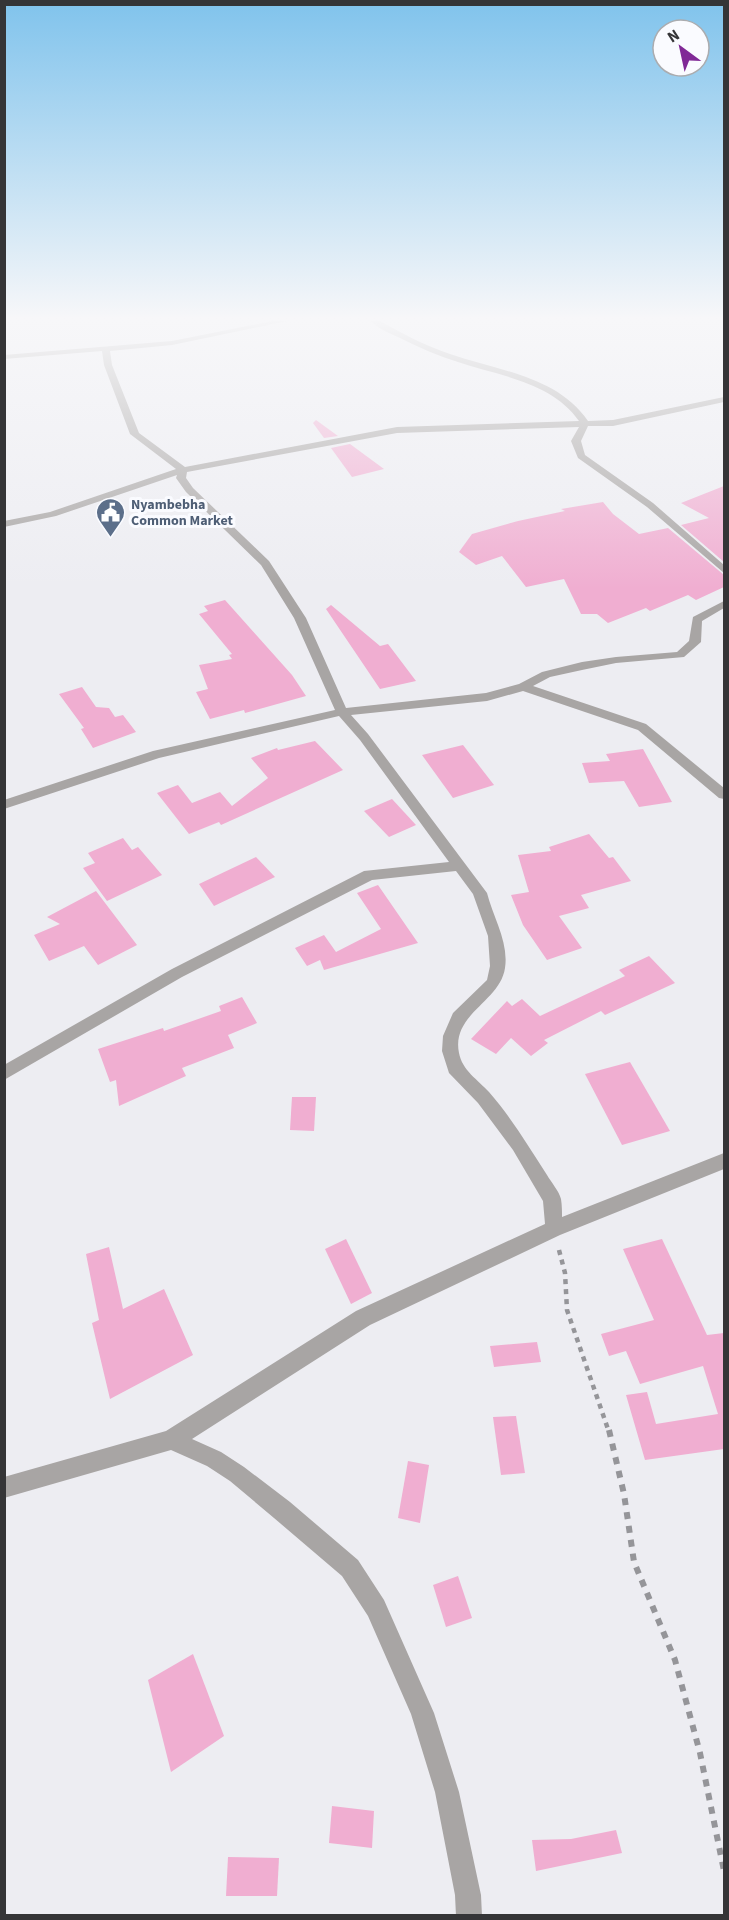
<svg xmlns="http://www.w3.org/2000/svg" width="729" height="1920" font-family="'Source Sans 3',sans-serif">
	<rect width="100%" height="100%" fill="#ededf2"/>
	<g fill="#f0aed1">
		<path d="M316,420l22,16 -14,2 -11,-15z"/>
		<path d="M350,444l34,25 -32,8 -21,-29z"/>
		<path d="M724,486v76l-43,-37 28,-7 -28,-15z"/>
		<path d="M603,502l10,12 26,20 29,-6 56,47v12l-28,13 -8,-5 -38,16 -4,-3 -38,15 -11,-9h-16l-17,-35 -38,8 -24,-31 -26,9 -17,-13 13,-18 46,-13 47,-10 -4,-2z"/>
		<path d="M225,600l67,75 14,21 -61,17 -1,-3 -34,9 -14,-27 12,-3 -9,-24 33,-6 -3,-4 3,-1 -33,-40 9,-3 -4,-5z"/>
		<path d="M331,605l49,41 8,-2 28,37 -36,8 -54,-80z"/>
		<path d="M82,687l14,20 13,1 6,9 8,-2 13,17 -43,16 -12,-19 3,-1 -25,-34z"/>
		<path d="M315,741l28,29 -122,55 -2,-3 -30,12 -32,-41 21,-8 14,18 28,-11 12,14 36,-28 -17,-20 26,-10 1,2z"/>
		<path d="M463,745l31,40 -41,13 -31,-43z"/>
		<path d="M643,749l29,53 -33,5 -15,-26 -35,2 -7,-20 28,-2 -4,-7z"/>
		<path d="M392,799l24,26 -27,12 -25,-26z"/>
		<path d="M589,834l20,24 4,-1 18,24 -50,14 8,13 -30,8 23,32 -35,12 -24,-35 -12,-30 18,-3 -11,-37 33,-4 -2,-4z"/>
		<path d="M123,838l9,12 6,-3 24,28 -55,26 -24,-33 12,-5 -7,-10z"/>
		<path d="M256,857l19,20 -61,29 -15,-22z"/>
		<path d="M378,885l40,58 -94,27 -4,-10 -13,6 -12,-18 29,-13 12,17 45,-23 -24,-36z"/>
		<path d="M96,891l41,54 -39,20 -14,-19 -35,15 -15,-26 26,-11 -13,-7z"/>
		<path d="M649,956l26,27 -70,32 -4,-4 -57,29 4,3 -17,13 -20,-18 -15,16 -25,-15 36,-38 5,5 10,-7 18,17 85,-40 -6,-6z"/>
		<path d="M242,997l15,26 -29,12 6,13 -52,20 4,8 -67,30 -3,-26 -6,2 -12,-33 65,-21 1,3 57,-20 -2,-5z"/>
		<path d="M630,1062l40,69 -48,14 -37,-71z"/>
		<path d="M292,1097h24l-2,34 -24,-1z"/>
		<path d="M346,1239l26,54 -21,11 -26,-55z"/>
		<path d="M662,1239l45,96 17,-2v116l-79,11 -19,-65 21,-3 9,32 62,-10 -15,-48 -63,18 -14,-33 -17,5 -8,-22 53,-14 -31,-71z"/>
		<path d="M109,1247l14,62 41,-20 29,66 -83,44 -18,-76 7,-3 -13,-66z"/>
		<path d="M537,1342l4,20 -47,5 -4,-21z"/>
		<path d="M516,1416l9,57 -24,2 -8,-58z"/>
		<path d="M408,1461l21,4 -9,58 -22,-5z"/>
		<path d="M458,1576l14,42 -26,9 -13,-42z"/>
		<path d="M193,1654l31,82 -53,36 -23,-92z"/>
		<path d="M332,1806l42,5 -2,37 -43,-5z"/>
		<path d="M616,1830l6,23 -86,18 -4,-31 39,-1z"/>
		<path d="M228,1857l51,1 -2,38h-51z"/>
	</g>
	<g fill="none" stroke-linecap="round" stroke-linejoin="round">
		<path stroke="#959599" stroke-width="4.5" stroke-dasharray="5 5" stroke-linecap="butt" d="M559,1250l6,23 2,37 42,122"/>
		<path stroke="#959599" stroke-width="6" stroke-dasharray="7 7" stroke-linecap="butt" d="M609,1430l15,64 10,68 41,98 25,93 24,118"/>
		<path fill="#a8a5a4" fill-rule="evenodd" d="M273,321h14l-115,24 -62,6 2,14 27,68 46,34 212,-40 182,-6c-27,-39 -79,-45 -121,-59 -19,-6 -38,-14 -56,-23 -10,-5 -24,-10 -31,-18h9c23,13 46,25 70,33 49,17 107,22 138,67l25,-1 111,-23v5l-111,24h-25l-7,15 4,14 68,48 71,62v8l-77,-66 -69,-49 -7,-17 8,-14 -182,6 -210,39 -1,6 7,10 76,73 37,57 40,90 140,-15 33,-9 23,-12 40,-10 34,-5 61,-5 12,-11 4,-24 31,-16v7l-22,13 -1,21 -17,15 -68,6 -34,7 -32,7 -17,9 113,38 78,64v11l-5,-1 -81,-68 -115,-39 -36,10 -136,14 17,19 119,159c6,24 22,49 18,75 -5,34 -54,46 -46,85 3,17 19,27 30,39 22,25 40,55 58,83 4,7 12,16 14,24 1,6 1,13 1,18l162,-64v16l-164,66 -190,90 -178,114 29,13 23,15 46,35 68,58 26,40 50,113 25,79 22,103 1,21h-26l-1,-21 -20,-103 -24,-78 -43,-98 -26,-40 -68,-58 -44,-37 -23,-15 -36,-16 -167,48v-21l162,-46 190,-120 189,-87 -2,-23 -30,-51 -35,-47 -29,-30 -7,-22 1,-15 10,-23 34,-33 3,-14 -2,-30 -15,-42 -17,-23 -84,9 -190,97 -178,103v-15l168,-96 192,-98 85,-9 -89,-122 -21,-24 -180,42 -155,51v-9l149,-49 182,-41 -41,-92 -33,-53 -75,-73 -10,-14 1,-3 -121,41 -52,11v-6l46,-9 126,-43 -46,-35 -26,-69 -2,-14 -98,8v-4l168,-14z"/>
	</g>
	<linearGradient id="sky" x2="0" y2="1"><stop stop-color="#80c3ec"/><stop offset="0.54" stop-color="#f7f7f9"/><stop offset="1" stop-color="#f7f7f9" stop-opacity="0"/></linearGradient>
	<rect width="729" height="589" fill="url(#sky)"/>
	<defs>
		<symbol id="civic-pin" viewBox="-11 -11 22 30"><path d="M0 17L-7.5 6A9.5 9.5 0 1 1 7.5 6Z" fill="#5c6f8a" stroke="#fafbff"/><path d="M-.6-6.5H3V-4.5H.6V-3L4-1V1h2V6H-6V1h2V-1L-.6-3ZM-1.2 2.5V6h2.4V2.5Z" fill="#fff"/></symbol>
	</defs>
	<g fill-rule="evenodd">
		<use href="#civic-pin" x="94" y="496" width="33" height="45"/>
	</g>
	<g text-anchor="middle" stroke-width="6" stroke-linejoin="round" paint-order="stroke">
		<g font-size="14" font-weight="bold" fill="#4e5e75" stroke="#fafbff" text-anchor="start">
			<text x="131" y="509">Nyambebha<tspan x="131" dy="16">Common Market</tspan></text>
		</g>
	</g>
	<rect width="729" height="1920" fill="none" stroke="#353537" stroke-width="12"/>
	<g transform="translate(681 48) rotate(327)"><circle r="28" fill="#fafbff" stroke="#abacaf" stroke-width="1.5"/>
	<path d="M0-4.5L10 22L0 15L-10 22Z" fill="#802996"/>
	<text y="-9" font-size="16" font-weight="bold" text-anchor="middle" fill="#353537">N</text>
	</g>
</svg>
